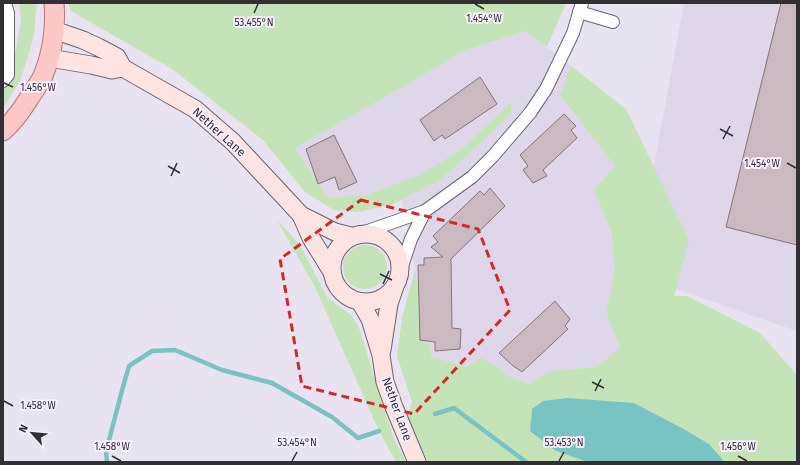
<svg xmlns="http://www.w3.org/2000/svg" width="800" height="465" font-family="'Fira Sans',sans-serif">
	<rect width="100%" height="100%" fill="#e9e2f0"/>
	<g fill="#dfd6ea">
		<path d="M684,3h113v328l-163,-57z"/>
		<path d="M525,31l46,35 -11,31 55,69 -21,24 17,41 4,39 -9,42 14,36 -23,19 -46,4 -22,13 -23,-9 -5,-6 -35,-2 -34,-10 -30,-157 37,-19 29,-26 43,-42 1,-10 -49,45 -43,27 -51,19 -41,4 -33,-50 115,-65 53,-32z"/>
	</g>
	<g fill="#c4e3b8">
		<path d="M19,3h18l-3,31 -5,19 -9,28 -17,27v-33l12,-20 6,-36z"/>
		<path d="M68,3h498l-19,44 -22,-16 -62,20 -53,32 -115,65 33,50 41,-4 51,-19 43,-27 49,-46 -1,11 -43,42 -29,26 -48,24 -34,7 -23,-2 -29,-18 -42,-52 -91,-71 -101,-58z"/>
		<path d="M571,66l55,43 63,131 -15,56h13l73,37 37,42v87h-74v-2l-14,-16 -27,-16 -48,-25 -102,6 -1,10 25,32 32,11h-160l-21,-45 5,-15 -15,-46 5,-38 13,-48 17,87 34,10 15,-9 20,11 5,6 23,9 22,-13 46,-4 23,-19 -14,-36 9,-42 -4,-39 -17,-41 21,-24 -55,-70z"/>
		<path d="M277,220l23,25 27,52 25,19 7,12 35,111 12,23h-10l-17,-31 -63,-142z"/>
		<circle cx="365" cy="267" r="22"/>
	</g>
	<path fill="#7ac3c3" d="M567,398l67,5 48,25 27,16 14,16v2h-135l-32,-11 -26,-20 2,-22 11,-8z"/>
	<g fill="none" stroke-linecap="round" stroke-linejoin="round">
		<g stroke="#7ac3c3" stroke-width="4.5">
			<path d="M435,414l19,-6 72,54"/>
			<path d="M107,462l-1,-10 15,-58 8,-28 23,-15 23,-1 47,20 50,13 60,34 26,21 21,-7"/>
		</g>
	</g>
	<g fill="#cab9c0" stroke="#84757c">
		<path d="M781,3h16v242l-71,-18z"/>
		<path d="M480,77l17,27 -52,35 -3,-4 -8,6 -14,-21z"/>
		<path d="M564,114l12,12 -5,4 6,8 -34,32 4,6 -14,7 -10,-13 5,-4 -8,-11z"/>
		<path d="M334,135l23,47 -18,8 -4,-13 -17,7 -12,-35z"/>
		<path d="M490,188l15,18 -54,53 1,69 9,1 -1,20 -25,2v-9l-15,-2 -2,-75h6v-7l19,-1 -12,-10 7,-5 -5,-6 47,-45 4,4z"/>
		<path d="M555,301l15,18 -5,7 3,3 -46,43 -10,-7 -13,-12z"/>
	</g>
	<g fill="none" stroke-linecap="round" stroke-linejoin="round">
		<defs>
			<g id="street">
				<path d="M579,12l34,10"/>
				<path d="M3,81l5,-6v-62l-3,-10"/>
				<path d="M362,233l63,-22 47,-34 21,-21 37,-43 16,-24 27,-56 9,-30"/>
				<path d="M399,275l12,-36 14,-28"/>
			</g>
			<g id="secondary">
				<path d="M54,30l29,10 15,7 19,10 6,11 72,41 38,33 68,73 34,17 16,4"/>
				<path d="M49,58l42,7 21,5 11,-2"/>
				<path d="M301,215l10,23 21,34"/>
				<circle cx="366" cy="268" r="34"/>
				<path d="M360,302l10,17 11,36 4,27 9,25 23,55"/>
				<path d="M382,350l7,-46 6,-18"/>
			</g>
			<path id="primary" d="M3,131c10,-9 18,-20 25,-31 5,-8 11,-16 15,-24 9,-22 13,-49 11,-73"/>
		</defs>
		<use href="#street" stroke="#6a6370" stroke-width="14"/>
		<use href="#secondary" stroke="#6a6370" stroke-width="19"/>
		<use href="#primary" stroke="#b47a7b" stroke-width="21"/>
		<use href="#street" stroke="#fff" stroke-width="12"/>
		<use href="#secondary" stroke="#fee3e3" stroke-width="17"/>
		<use href="#primary" stroke="#fcc8c7" stroke-width="19"/>
	</g>
	<path fill="none" stroke="#d62828" stroke-width="3" stroke-dasharray="8 5" stroke-linejoin="round" d="M361,200l117,29 32,81 -96,104 -112,-28 -22,-127z"/>
	<path fill="none" stroke="#312e34" stroke-width="1.5" d="M475,4l9,5M254,13l4,-9M4,83l9,4M720,129l13,7M723,139l7,-13M787,163l9,5M168,166l12,7M171,176l6,-13M380,274l12,6M383,284l6,-13M592,382l12,6M595,391l6,-12M4,401l9,5M112,456l9,5M738,456l9,5M292,461l5,-9M559,461l5,-9"/>
	<g text-anchor="middle" stroke-width="4" stroke-linejoin="round" paint-order="stroke">
		<g font-size="12" fill="#312e34" stroke="#f7effe">
			<text transform="translate(219 132) rotate(42)" y="4">Nether Lane</text>
			<text transform="translate(397 409) rotate(70)" y="4">Nether Lane</text>
		</g>
	</g>
	<g font-size="10" text-anchor="middle" fill="#312e34" stroke="#f7effe" stroke-width="4" stroke-linejoin="round" paint-order="stroke">
		<text x="484" y="22">1.454°W</text>
		<text x="254" y="26">53.455°N</text>
		<text x="38" y="91">1.456°W</text>
		<text x="762" y="167">1.454°W</text>
		<text x="38" y="409">1.458°W</text>
		<text x="297" y="446">53.454°N</text>
		<text x="564" y="446">53.453°N</text>
		<text x="112" y="450">1.458°W</text>
		<text x="738" y="450">1.456°W</text>
	</g>
	<rect width="800" height="465" fill="none" stroke="#312e34" stroke-width="8"/>
	<g transform="translate(32 433) rotate(297)" stroke="#f7effe" stroke-width="3" paint-order="stroke">
	<path d="M0-3L7 15L0 10L-7 15Z" fill="#312e34"/>
	<text y="-6" font-size="11" font-weight="bold" text-anchor="middle" fill="#312e34">N</text>
	</g>
</svg>
